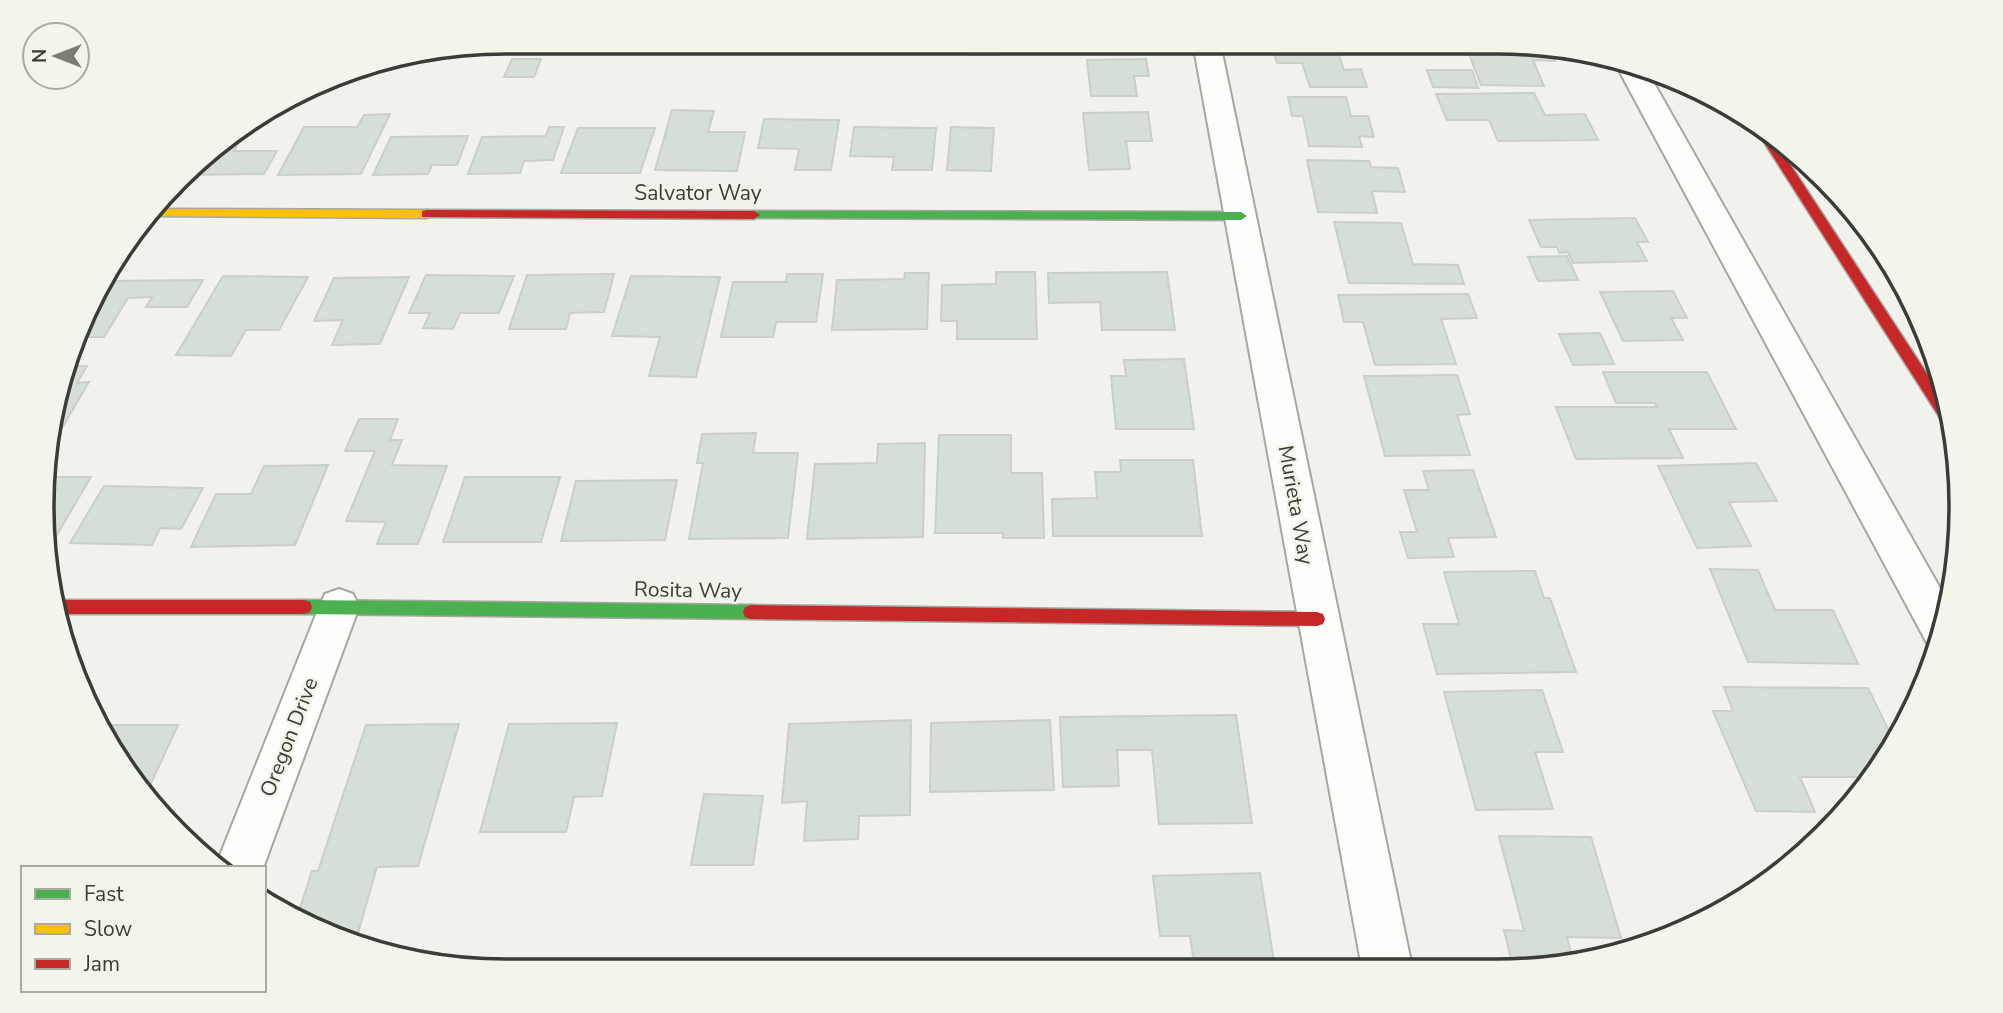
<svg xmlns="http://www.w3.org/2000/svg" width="2003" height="1013" font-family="'Nunito Sans',sans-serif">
	<rect width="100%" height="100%" fill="#f1f2ec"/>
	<g fill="#d5dfd5" stroke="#cbcec9" stroke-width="2">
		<path d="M607,42h71l-2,7 -72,1z"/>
		<path d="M692,42h70l-1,4 -70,1z"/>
		<path d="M774,42h51l-1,8 -51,1z"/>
		<path d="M864,42h70v4l-70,1z"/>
		<rect x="967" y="42" width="33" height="13"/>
		<path d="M1071,43h69v2l-69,1z"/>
		<path d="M1271,43h64l9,27 17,-1 6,18h-57l-8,-24h-25z"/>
		<path d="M1486,43h40l23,4 6,14 -22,-1 11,26 -63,-1 -14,-36 21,1z"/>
		<path d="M512,59h29l-7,18h-30z"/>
		<path d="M1146,59l3,17h-15l3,20h-46l-4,-36z"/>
		<path d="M1427,70h45l6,18 -45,-1z"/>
		<path d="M1534,93l11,22 40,-1 13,26 -100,1 -9,-21h-42l-11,-26z"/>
		<path d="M1288,97h58l5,19h17l6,21 -15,-1 3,11 -53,-1 -6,-30h-11z"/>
		<path d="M672,110l42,1 -6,21h37l-8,39 -82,-1z"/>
		<path d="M1148,112l4,29h-26l4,28 -41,1 -6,-57z"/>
		<path d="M390,114l-29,60 -83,1 26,-48h53l7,-12z"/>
		<path d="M764,119l75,1 -8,50h-36l4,-21 -41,-1z"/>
		<path d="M549,127h15l-11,33 -29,1 -4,12 -52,1 14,-37 64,-1z"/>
		<path d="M854,127l82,1 -4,42h-40l2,-13 -44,-1z"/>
		<path d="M951,127l43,1 -3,43 -44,-1z"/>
		<path d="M578,128h77l-15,45h-79z"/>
		<path d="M468,136l-11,29h-25l-4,9 -55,1 18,-38z"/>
		<path d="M242,137l-8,14h43l-13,23 -75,1 34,-37z"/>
		<path d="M1307,160l62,1 2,6 27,1 7,24 -33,-1 5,22 -59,-1z"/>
		<path d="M1635,218l13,24h-11l10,19 -74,2 -5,-11 -9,1 -2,-6h-16l-12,-27z"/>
		<path d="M1334,222l67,1 12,41 45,1 6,19 -115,-1z"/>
		<path d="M1567,256l11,24 -40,1 -10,-24z"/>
		<path d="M996,272h39l2,67h-80v-18h-16l1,-36 54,-1z"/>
		<path d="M1167,272l8,58h-73l-2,-28 -51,1 -1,-30z"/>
		<path d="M905,273h24l-2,56 -95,1 5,-50 67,-1z"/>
		<path d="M614,274l-10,38 -34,1 -4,16h-57l18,-54z"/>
		<path d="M787,274h36l-7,48h-40l-3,15h-52l12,-55h53z"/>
		<path d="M426,275l88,1 -15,37h-39l-7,16 -30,-1 7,-15h-21z"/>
		<path d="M223,276l85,1 -29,53h-33l-15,26 -55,-1z"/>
		<path d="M631,276l89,1 -24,100 -47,-1 11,-39 -48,-1z"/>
		<path d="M409,277l-29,67 -48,1 11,-25 -29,1 20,-43z"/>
		<path d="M203,280l-16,27h-41l6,-10 -24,1 -24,39h-29l28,-56z"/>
		<path d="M1673,291l14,27h-16l12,22 -60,1 -23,-49z"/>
		<path d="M1468,294l9,24 -36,1 15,45 -81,1 -12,-43h-19l-6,-27z"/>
		<path d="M1600,333l14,31 -41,1 -14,-31z"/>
		<path d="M1184,359l10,70h-78l-5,-53h15l-2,-16z"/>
		<path d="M66,366h21l-10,17 12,-1 -28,48h-10v-15z"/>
		<path d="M1603,372h104l29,57h-67l14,29 -107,1 -20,-52h101l-2,-4h-39z"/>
		<path d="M1457,375l13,39 -13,1 13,40 -85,1 -21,-80z"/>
		<path d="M359,419h39l-8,21h12l-10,25 55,1 -29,78h-41l9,-22 -40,-1 29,-70h-30z"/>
		<path d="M756,433l-3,20h45l-10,85 -99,1 14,-76h-6l5,-29z"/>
		<path d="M939,435h72v38h31l2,65h-41v-5h-68z"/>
		<path d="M925,443l-2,94 -116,2 8,-75 62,-1 1,-19z"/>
		<path d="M1120,460h73l9,76h-149l-1,-37 45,-1 -2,-26h26z"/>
		<path d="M1756,463l21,38 -48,1 22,44 -54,2 -39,-82z"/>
		<path d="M328,465l-33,80 -104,2 25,-53h35l13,-28z"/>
		<path d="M1473,470l23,67 -48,1 6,19 -46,1 -8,-26h17l-13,-42h25l-6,-19z"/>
		<path d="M49,477h42l-40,68h-4z"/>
		<path d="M465,477h95l-19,65h-98z"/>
		<path d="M677,480l-12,60 -104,1 15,-60z"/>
		<path d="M104,486l99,2 -22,41 -21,-1 -8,17 -82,-2z"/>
		<path d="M1710,569l48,1 17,40h58l25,54 -110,-2z"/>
		<path d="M1535,571l9,27h6l26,74 -139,2 -14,-50h36l-15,-52z"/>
		<path d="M1724,687l144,1 26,53 -25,36h-69l15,35 -59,-1 -43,-100h20z"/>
		<path d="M1542,690l21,62h-28l18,57 -77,1 -32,-118z"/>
		<path d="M1236,715l16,108 -93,1 -7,-74h-35l2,36 -56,1 -3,-70z"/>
		<path d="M911,720l-1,95 -51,1 -1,23 -54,2 3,-40 -25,2 7,-79z"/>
		<path d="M1050,720l4,70 -124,2 1,-69z"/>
		<path d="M617,723l-15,73 -28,1 -8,35h-86l29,-108z"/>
		<path d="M459,724l-41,142 -41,1 -19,66 -28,1 -34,-14 16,-49h6l48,-146z"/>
		<path d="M105,725h73l-31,67 -44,-62z"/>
		<path d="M704,794l59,2 -10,69h-62z"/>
		<path d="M1499,836l92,1 30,101 -54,-1 7,26 -17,4h-44l-9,-37 20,1z"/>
		<path d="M1260,873l15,95h-111v-4l30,-1 -4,-27h-30l-7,-60z"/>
	</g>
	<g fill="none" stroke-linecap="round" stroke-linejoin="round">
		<defs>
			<g id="street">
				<path d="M1193,43h27l192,924 -50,1z"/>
				<path d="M1618,58l28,11 303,535 -4,22 -8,22 -9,-3 -313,-582z"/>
				<path d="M339,589l14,5 6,13 -96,261h-39l-7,-5 102,-256 6,-13z"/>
			</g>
			<g id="fast">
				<path d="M754,211l487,1 6,4 -6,4 -492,-2v-6z"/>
				<path d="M304,600l447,5 6,2 2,5 -2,5 -6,2 -447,-5 -6,-2 -2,-5 2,-5z"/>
			</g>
			<path id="slow" d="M157,209l270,1 6,4 -6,4 -277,-2z"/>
			<g id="jam">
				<path d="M1755,123l14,9 179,274 5,24 -6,-1 -194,-304z"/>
				<path d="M427,210l327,1 6,4 -6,4 -332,-2v-6z"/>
				<path d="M56,600h248l6,2 2,5 -2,5 -6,2h-244z"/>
				<path d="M751,605l566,7 6,2 2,5 -2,5 -6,2 -566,-7 -6,-2 -2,-5 2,-5z"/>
			</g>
		</defs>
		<use href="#street" stroke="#a6a7a3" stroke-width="4"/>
		<use href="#fast" stroke="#a6a7a3" stroke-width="3"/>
		<use href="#slow" stroke="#a6a7a3" stroke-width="3"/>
		<use href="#jam" stroke="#a6a7a3" stroke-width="3"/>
		<use href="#street" fill="#fdfdfc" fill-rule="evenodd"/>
		<use href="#fast" fill="#4caf50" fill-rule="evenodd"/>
		<use href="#slow" fill="#ffc107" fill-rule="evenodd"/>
		<use href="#jam" fill="#c62828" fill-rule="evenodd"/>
	</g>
	<g text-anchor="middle" stroke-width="5" stroke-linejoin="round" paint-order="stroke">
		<g font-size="21" fill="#3b3c37" stroke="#f2f5e9">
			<text x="698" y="200">Salvator Way</text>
			<text transform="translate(1296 505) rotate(80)" y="7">Murieta Way</text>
			<text transform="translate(688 590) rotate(1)" y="7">Rosita Way</text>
			<text transform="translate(289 737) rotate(-69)" y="7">Oregon Drive</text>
		</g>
	</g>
	<path d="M0 0H2003V1013H0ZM506 54H1497A452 452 0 0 1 1949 506V507A452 452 0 0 1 1497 959H506A452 452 0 0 1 54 507V506A452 452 0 0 1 506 54Z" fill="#f2f5e9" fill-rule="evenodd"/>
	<path fill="none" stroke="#3b3c37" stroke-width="3.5" d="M506 54H1497A452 452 0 0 1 1949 506V507A452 452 0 0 1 1497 959H506A452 452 0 0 1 54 507V506A452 452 0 0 1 506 54Z"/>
	<rect x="21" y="866" width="245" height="126" fill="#f2f5e9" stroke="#a9aba2" stroke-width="2"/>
	<rect x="35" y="889" width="35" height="10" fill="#4caf50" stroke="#a9aba2" stroke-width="2"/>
	<text x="84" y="901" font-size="21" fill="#3b3c37">Fast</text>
	<rect x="35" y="924" width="35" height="10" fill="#ffc107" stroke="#a9aba2" stroke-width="2"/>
	<text x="84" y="936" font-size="21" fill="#3b3c37">Slow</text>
	<rect x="35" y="959" width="35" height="10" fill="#c62828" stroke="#a9aba2" stroke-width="2"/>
	<text x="84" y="971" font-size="21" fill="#3b3c37">Jam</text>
	<g transform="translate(56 56) rotate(270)"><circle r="33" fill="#f2f5e9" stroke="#a9aba2" stroke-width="2"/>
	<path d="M0-5L12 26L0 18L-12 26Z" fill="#7b7c76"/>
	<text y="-10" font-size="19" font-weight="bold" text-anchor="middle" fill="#3b3c37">N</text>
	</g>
</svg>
